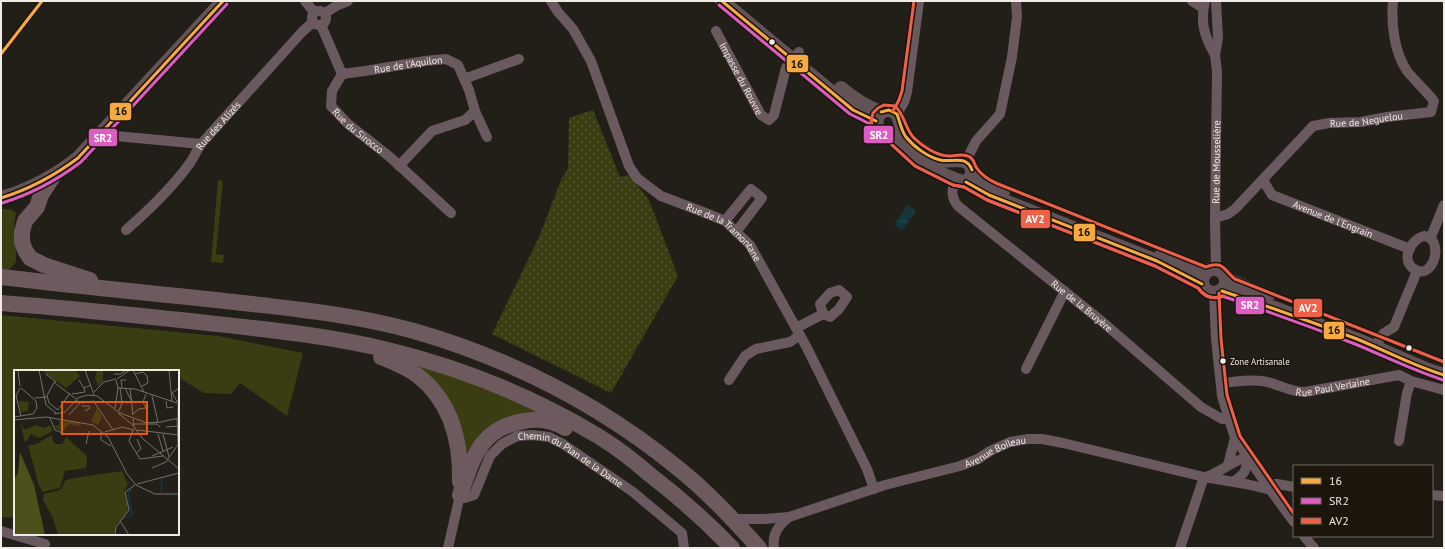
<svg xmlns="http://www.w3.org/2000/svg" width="1445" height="549" font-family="'PT Sans',sans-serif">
	<defs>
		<pattern id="park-dots" width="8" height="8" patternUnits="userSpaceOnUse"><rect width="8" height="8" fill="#3a3d12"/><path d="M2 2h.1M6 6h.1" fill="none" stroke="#575934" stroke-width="1.8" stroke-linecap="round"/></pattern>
		<pattern id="water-ripples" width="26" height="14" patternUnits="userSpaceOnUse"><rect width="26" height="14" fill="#14363a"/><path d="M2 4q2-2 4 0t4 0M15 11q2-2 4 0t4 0" fill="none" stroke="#2b4a4d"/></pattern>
	</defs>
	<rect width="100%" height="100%" fill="#221e18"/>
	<g fill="#3a3d12">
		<path d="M218,180l5,1 -7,73 8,1 -1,8 -12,-1z"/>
		<path d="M1,209h10l5,4 -2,12 2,17v20l-8,9 -7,-1z"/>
		<path d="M1,315l217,21 85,17 -16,63 -47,-33 -9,11 -27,-1 -26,-16v-6h-163v147l-14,-1z"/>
		<path d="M417,365l37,11 93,38 -18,1 -63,47z"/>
	</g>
	<path fill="url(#park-dots)" d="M593,110l27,67 9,-2 20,25 29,76 -67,117 -119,-59 47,-97 22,-57 7,-12 1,-50z"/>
	<path fill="url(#water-ripples)" d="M908,205l8,6 -14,20 -8,-7z"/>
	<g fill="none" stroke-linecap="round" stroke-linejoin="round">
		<g stroke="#6a5a5f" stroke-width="10">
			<path d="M305,1l9,11"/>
			<path id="s1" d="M551,1l7,11 15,17 18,32 38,105 8,12 24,18 42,16 22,9 25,24 56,101 61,123 7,20"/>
			<path d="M1192,1l11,7"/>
			<path d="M1205,1c-5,21 -1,35 10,54"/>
			<circle cx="319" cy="18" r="7"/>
			<path d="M325,13l13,-8 10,-4"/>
			<path id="s2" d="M321,25l21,49 -10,17 -1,15 17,18 42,33 61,56"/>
			<path id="s3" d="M716,31l45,84 8,5 5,-5 12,-47 13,-16"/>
			<path id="s4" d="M342,74l23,-3 60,-10 21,-2 12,6 11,25 6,21 -10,9 -33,11 -33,35"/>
			<path d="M464,79l55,-20"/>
			<path d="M475,111l12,26"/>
			<path d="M897,114l7,-12 3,-10 12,-91"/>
			<path d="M94,141l16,-5h6l85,8"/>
			<path d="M966,161l10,-20 24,-27 12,-57 5,-40 -1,-16"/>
			<path id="s5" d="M955,180c-4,10 -4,18 3,26l141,113 102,88 21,12h6"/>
			<path id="s6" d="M1263,180l9,15 138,54"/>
			<path id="s7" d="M1215,218l13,-4 7,-5 78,-83 16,-3 32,-1 26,-5 44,-5 3,-11c-8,-10 -19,-20 -27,-30 -13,-19 -16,-48 -14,-70"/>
			<path d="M725,221l26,-32 11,9 -26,34"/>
			<path id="s8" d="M126,230c23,-20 46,-42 64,-67 4,-6 7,-13 11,-19l101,-112 11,-10"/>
			<path d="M1424,236c21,2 10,46 -10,33 -14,-9 -3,-30 10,-33z"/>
			<path d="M1431,237l13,-32"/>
			<path id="s9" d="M1216,269l-1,-51 2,-146 -2,-17 3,-17 -2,-37"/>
			<path d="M1214,293l2,46 6,57 13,42 31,46 28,38"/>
			<path d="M796,328l27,-14 7,3 9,-8 8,-12 -8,-7 -9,3 -10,11 3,10"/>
			<path d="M1379,340l5,-7 10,-6 23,-56"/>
			<path d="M1026,369l39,-78"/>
			<path d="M729,380l16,-24 11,-7 34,-7 10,-7"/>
			<path id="s10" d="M1221,383c13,-1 28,-4 41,-2 16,2 26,11 43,11l94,-17 12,6 33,9"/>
			<path d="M1399,441l8,-48 4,-12"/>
			<path d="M1228,465l7,-27"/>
			<path d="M1206,477c15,-5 26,-16 41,-20"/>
			<path d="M1234,481c11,-7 13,-11 13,-24"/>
			<path d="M1266,484h11l17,3"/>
			<path d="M1432,495l12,1"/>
			<path id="s11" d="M733,519h32l24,-2 96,-32 75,-19 18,-7 12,-8 20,-9 18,-3h14l21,4 141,34 42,7 25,6"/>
			<path d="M1,531l44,13"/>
			<path d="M1304,536l10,12"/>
			<path id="s12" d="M448,548l12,-53 5,3 9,-3 16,-39 12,-12 15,-8 15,-1 17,2 14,7 70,48 49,41 2,15"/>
			<path d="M774,548c-2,-14 4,-22 15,-31"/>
			<path d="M1180,548l24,-71"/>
		</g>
		<g stroke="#635357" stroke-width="14">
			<path d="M722,1l131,109 23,11"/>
			<path d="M841,88c13,11 25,19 40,24"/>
			<path d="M885,110c17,-1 13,13 19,24 3,6 10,10 16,14 6,4 12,9 19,11 12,5 26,-5 33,9 1,6 -1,10 -6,14 -9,0 -39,-15 -48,-20 -10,-7 -18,-18 -27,-25 -5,-4 -13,-7 -14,-12 -2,-7 2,-12 8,-15z"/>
			<path d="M972,170l13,13 18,9"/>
			<path d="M966,182l9,6 14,7 168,66 45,23"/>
			<path d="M1,198c29,-8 53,-21 77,-40l145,-157"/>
			<path d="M1162,254l44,18"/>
			<circle cx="1214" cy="281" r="12"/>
			<path d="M1227,279l40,18"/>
			<path d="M1222,291l58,19 78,30 70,30 16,5"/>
		</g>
		<g stroke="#6c5a5f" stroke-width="16">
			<path d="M52,178l-11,17 -4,12 -12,14 -3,11v10l3,8 5,8 14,7 46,15"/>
			<path d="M1,277c75,9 149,16 224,24 63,7 128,13 189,30 97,28 187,74 265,138 29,23 55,51 80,79"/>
			<path d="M1,303c66,5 132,12 198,19 63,7 128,13 189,28 74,18 145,47 210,86 18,11 35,24 51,38 30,23 57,47 83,74"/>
			<path d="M381,357c12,5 25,10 36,18 34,26 44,67 43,107"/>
			<path d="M460,495c13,-37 20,-67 64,-74 14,-3 28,-1 41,7"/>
		</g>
		<defs>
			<g id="bus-1">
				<path d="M722,1l131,109 23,11"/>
				<path d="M1,54l41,-53"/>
				<path d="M881,112l8,-2 8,4c3,8 4,16 9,23 8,10 22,20 34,23 12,3 26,-6 32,10"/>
				<path d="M966,182l23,13 168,66 45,23"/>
				<path d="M1,198c29,-9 53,-22 77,-40l145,-157"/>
				<path d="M1222,291c45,15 90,31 135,48 29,12 57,27 87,36"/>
			</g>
			<g id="bus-2">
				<path d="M719,5l131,109 22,11 3,7 16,12 24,22 38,19 11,2 23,13 168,66 43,22c6,9 14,12 24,8 45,15 89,31 133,48 29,12 57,26 88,36"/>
				<path d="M2,203c30,-9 55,-23 79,-41l146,-158"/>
			</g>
			<g id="bus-3">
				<path d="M893,111l6,-11 3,-9 12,-90"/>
				<path d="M1219,293l2,46 6,56 13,41 54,78"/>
				<path d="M1224,296c-11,4 -19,1 -26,-8l-43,-22 -168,-66 -23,-13 -11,-2 -38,-19 -24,-22 -17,-13 -3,-10 2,-8 5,-5 6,-3 11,1c10,9 10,23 19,32 8,8 23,18 35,18 7,0 14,-3 21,1 4,3 4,6 6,10 5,8 15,14 22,17l208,83c18,-7 18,4 29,12l209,83"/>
			</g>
		</defs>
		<use href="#bus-1" stroke="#1c150c" stroke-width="6"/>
		<use href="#bus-2" stroke="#1c150c" stroke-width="6"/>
		<use href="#bus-3" stroke="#1c150c" stroke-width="6"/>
		<use href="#bus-1" stroke="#f7aa42" stroke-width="3"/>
		<use href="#bus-2" stroke="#dd5cc1" stroke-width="3"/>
		<use href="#bus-3" stroke="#ee6048" stroke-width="3"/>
	</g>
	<g fill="#f0ebe5" stroke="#1c150c" stroke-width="1.5">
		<circle cx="772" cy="42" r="3.5"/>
		<circle cx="1409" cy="348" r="3.5"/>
		<circle cx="1223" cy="361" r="3.5"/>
	</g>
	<g text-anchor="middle" stroke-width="3" stroke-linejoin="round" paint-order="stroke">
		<g font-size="9" fill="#f0ebe5" stroke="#1c150c" text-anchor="start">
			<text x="1230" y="365">Zone Artisanale</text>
		</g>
		<g font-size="10" fill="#f0ebe5" stroke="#1c150c">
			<text dy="4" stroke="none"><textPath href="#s4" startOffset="67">Rue de l'Aquilon</textPath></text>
			<text dy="4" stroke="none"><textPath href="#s3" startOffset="54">Impasse du Rouvre</textPath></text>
			<text dy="4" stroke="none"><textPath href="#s7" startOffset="190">Rue de Neguelou</textPath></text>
			<text dy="4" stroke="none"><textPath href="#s8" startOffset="140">Rue des Alizés</textPath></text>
			<text dy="4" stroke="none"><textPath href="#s2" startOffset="125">Rue du Sirocco</textPath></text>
			<text dy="4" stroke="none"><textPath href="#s9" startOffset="107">Rue de Mousselière</textPath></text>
			<text dy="4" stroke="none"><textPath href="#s6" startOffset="83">Avenue de l'Engrain</textPath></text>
			<text dy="4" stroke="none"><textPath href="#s1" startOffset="303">Rue de la Tramontane</textPath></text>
			<text dy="4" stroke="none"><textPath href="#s5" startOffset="187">Rue de la Bruyère</textPath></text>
			<text dy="4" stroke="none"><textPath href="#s10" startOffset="114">Rue Paul Verlaine</textPath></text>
			<text dy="4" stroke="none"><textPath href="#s11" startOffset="273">Avenue Boileau</textPath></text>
			<text dy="4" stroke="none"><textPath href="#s12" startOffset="206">Chemin du Plan de la Dame</textPath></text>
		</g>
	</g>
	<g transform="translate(14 370)">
		<rect width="165" height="165" fill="#221e18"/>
		<path d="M27,0h34l5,6 -14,12zM6,51l4,9 12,-5 9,3 5,-3 3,6 -14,7 -8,-4 -6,9zM45,51l21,1 -1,4 -10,-2 -7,8 -9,-6 6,-1zM38,65l1,6 3,3h6l4,-7 21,19 -1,12 -21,3 -5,17 -17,4 -4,-6 -11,-41h6zM108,101l6,14 -4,6 4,16 -1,6 -11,12 -2,10h-56l-5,-17 -10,-18 1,-6 16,-4 6,-10 8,-2z" fill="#3a3d12"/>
		<path d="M6,82l14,33 11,50h-31v-55l4,-7z" fill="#4d5119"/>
		<path d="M4,31l11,1 -1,9 -7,1z" fill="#3a3d12"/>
		<path d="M83,0h6v12l-5,4 -3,-8zM83,38l5,10 -4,7 -7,-4z" fill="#3a3d12"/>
		<path fill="none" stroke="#14363a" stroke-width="2" d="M147,122l1,-14M109,149l9,-5 -4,-20 3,-5"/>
		<path fill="none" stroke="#74706a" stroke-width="1" d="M25,0l7,35 10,8M71,0l9,25M119,0l11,22M155,0l3,32M4,1l2,15M32,4l10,8M100,4h6l7,-4M121,4l8,-2 4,4 1,7 -6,3M103,9l13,-9M65,10l5,8 7,-3M41,13l21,16M6,18l-4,8 5,20M104,18l17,1 42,14M108,18l-1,-8h5M111,18l7,14M116,18l3,27M80,22l10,-10 12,-3M58,24l13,-2 -1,-4M33,26l2,7 9,7 12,-17M138,26l6,26M21,28l11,-1 9,-16M63,31v-3l11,-3 9,1 23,17 27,10 10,-1M152,31l1,7 6,-1M80,32l19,28M67,33l13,-2M164,33l-6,-10 7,-5M164,34v13M68,36h7l1,2 -5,3M101,38l3,-20 -2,-8M105,41l3,-8 -2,-15M104,43l16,13M40,44l11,-2 11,-12M119,44l6,-5 7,-1 -3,-6 3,-8M55,45l11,-12M0,47l19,-3 4,-6 -1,-7 -15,-13M36,48l5,12 10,4M119,49l1,8 8,11 37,31M163,49l1,25M0,50l32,-3 47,8 15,12 19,37 9,11 19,9h24M142,53l23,-5M119,54h24l3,3M152,57l12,-1M119,60l-4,11 11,18 23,-3M123,60l42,5M87,62v8l10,6M91,62l17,-5 12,3M144,64l5,17M149,64l6,23M72,74l3,-13M122,83l5,-4 -4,-10M138,86l21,-9M138,98l14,-6 13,-19M123,114l42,-11M106,151l9,14M101,165l1,-8 13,-17 -4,-18 10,-7"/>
		<path fill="#e8590c" fill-opacity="0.15" stroke="#e8590c" stroke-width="2" d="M48,32h85v32h-85z"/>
		<rect width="165" height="165" fill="none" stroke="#f0ebe5" stroke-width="2"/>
	</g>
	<g stroke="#1c150c" stroke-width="1.5">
		<rect x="786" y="54" width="23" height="19" rx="4" fill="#f7aa42"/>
		<rect x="109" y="102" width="23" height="19" rx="4" fill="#f7aa42"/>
		<rect x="863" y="125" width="31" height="19" rx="4" fill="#dd5cc1"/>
		<rect x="88" y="128" width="30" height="19" rx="4" fill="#dd5cc1"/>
		<rect x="1020" y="209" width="31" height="20" rx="4" fill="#ee6048"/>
		<rect x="1073" y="223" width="23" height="19" rx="4" fill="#f7aa42"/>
		<rect x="1235" y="296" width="30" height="19" rx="4" fill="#dd5cc1"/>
		<rect x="1293" y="298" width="30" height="20" rx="4" fill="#ee6048"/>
		<rect x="1323" y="321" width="22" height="19" rx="4" fill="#f7aa42"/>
	</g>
	<g font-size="11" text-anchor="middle" font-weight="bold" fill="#fff">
		<text x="879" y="139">SR2</text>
		<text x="103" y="142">SR2</text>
		<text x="1035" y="223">AV2</text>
		<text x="1250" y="309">SR2</text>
		<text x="1308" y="312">AV2</text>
	</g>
	<g font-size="11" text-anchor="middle" font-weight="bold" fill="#111">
		<text x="797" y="68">16</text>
		<text x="121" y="115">16</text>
		<text x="1084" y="236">16</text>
		<text x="1334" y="334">16</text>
	</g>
	<rect width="1445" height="549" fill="none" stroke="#f0ebe5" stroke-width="4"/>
	<rect x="1293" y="465" width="140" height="72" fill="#1c150c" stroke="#716b63"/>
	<rect x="1301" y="478" width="20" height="6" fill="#f7aa42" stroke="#716b63"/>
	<text x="1329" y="485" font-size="12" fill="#f0ebe5">16</text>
	<rect x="1301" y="498" width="20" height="6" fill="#dd5cc1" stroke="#716b63"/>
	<text x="1329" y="505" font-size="12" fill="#f0ebe5">SR2</text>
	<rect x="1301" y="518" width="20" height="6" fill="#ee6048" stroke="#716b63"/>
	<text x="1329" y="525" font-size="12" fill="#f0ebe5">AV2</text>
</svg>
